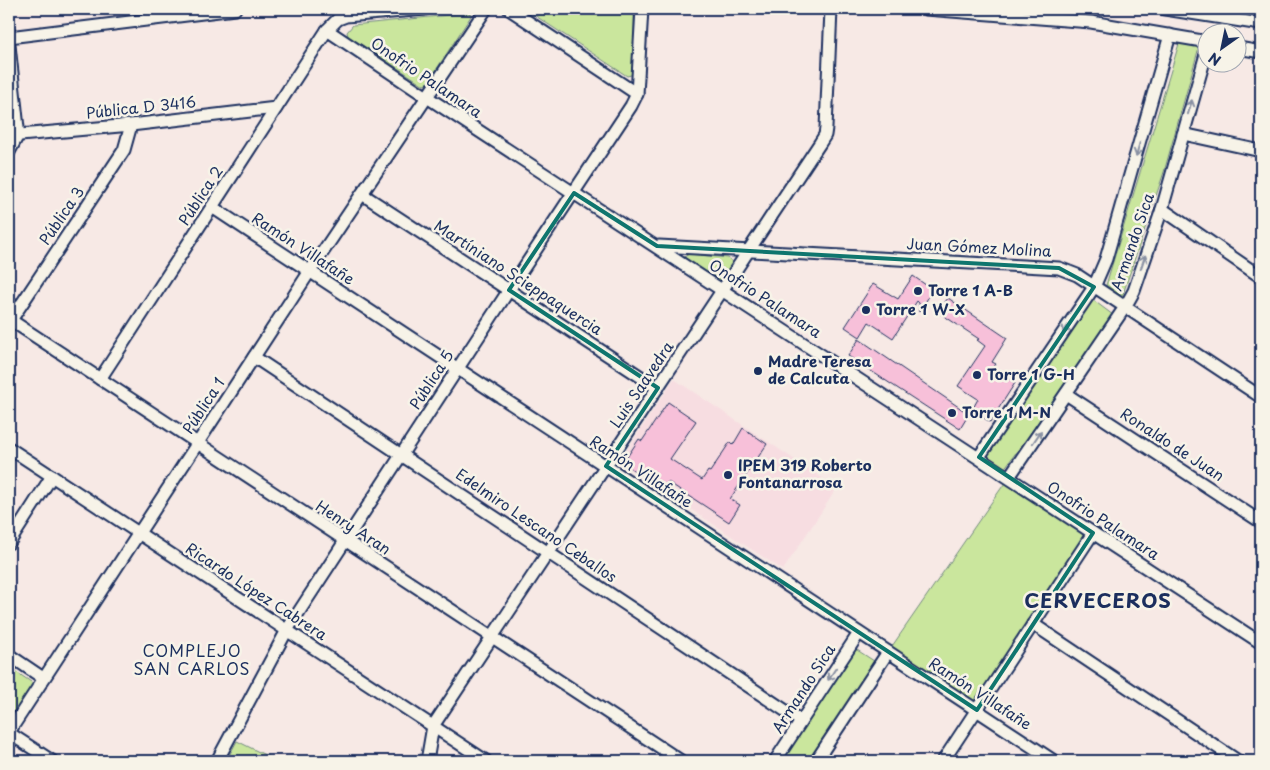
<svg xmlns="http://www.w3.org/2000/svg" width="1270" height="770" font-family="'Playpen Sans',sans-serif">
	<rect width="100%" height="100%" fill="#f7e9e5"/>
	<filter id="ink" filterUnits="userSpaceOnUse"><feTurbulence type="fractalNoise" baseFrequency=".02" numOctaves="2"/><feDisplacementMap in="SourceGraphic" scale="10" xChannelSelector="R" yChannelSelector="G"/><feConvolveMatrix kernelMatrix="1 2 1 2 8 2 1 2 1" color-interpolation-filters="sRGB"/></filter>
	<g filter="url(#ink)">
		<path fill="#f7dde1" d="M674,379l163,109 -54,82 -164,-108z"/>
		<g fill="#cae69d" stroke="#728a7e">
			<path d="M525,9h107l2,4v58l-3,4 -4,1z"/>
			<path d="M468,13l3,1v2l-44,68 -3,1 -76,-49 -1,-4 6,-7z"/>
			<path d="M1181,37l20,3 -37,132 -42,125 -16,-12z"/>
			<path d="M689,254l39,4 6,5 -8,14 -4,4 -6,-2 -32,-22z"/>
			<path d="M1093,300l20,15 -48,71 -61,83 -19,-12z"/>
			<path d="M1009,477l84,56 -116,177 -89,-58z"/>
			<path d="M854,648l20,13 -65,100h-28z"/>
			<path d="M9,667l25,17 -25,37z"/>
			<path d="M237,741l40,20h-51z"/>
		</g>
		<g fill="#f7c0d9" stroke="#1b2f5e">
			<path d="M913,276l20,14 -14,22v-9l-2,-2 -24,37 -24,-16 -9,15 -15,-10 28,-43 25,15z"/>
			<path d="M948,298l59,40 -15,24 4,2 -3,4 22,15 -25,39 -18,-12 6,-11 -20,-13 27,-40 -8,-6 2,-1 -41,-27z"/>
			<path d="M859,339l110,75 -9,15 -112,-73z"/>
			<path d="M668,402l28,19 -26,38 32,21 6,-9 2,1 20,-30 3,3 10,-17 24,16 -37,55 10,6 -11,17 -61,-40 -5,8 -40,-27 16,-24 3,2z"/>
		</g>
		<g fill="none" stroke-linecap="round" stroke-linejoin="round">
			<defs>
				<g id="minor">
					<path d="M509,9l128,85"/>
					<path d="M926,9l165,13 117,20"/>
					<path d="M1165,9l96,15"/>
					<path d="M327,30l100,67 834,546"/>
					<path d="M9,37l226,-28"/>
					<path d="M9,45l9,83v7l-9,17"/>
					<path d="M1238,48l23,4"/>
					<path d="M1183,134l78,17"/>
					<path d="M9,136l122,-11 145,-17"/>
					<path d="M362,194l296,194"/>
					<path d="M212,207l842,554"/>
					<path d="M1162,209l99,68"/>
					<path d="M659,246l400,22 18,7 184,122"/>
					<path d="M9,319l672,442"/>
					<path d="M11,320l113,-170 7,-25"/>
					<path d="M254,357l547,364"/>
					<path d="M100,379l227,-349 11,-11 8,-3 79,-7"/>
					<path d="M1066,394l195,128"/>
					<path d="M9,448l477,313"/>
					<path d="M979,457l115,-170 12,-28 64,-224"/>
					<path d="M1009,477l116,-170 9,-16 28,-82 46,-162"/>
					<path d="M9,543l43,-67"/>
					<path d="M1033,624l205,137"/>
					<path d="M9,655l34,23"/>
					<path d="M9,732l301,-461 176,-262"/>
					<path d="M9,733l43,28"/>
					<path d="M217,761l70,-131 222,-340 122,-184 6,-12 5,-85"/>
					<path d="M427,761l6,-35 387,-583 5,-8 1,-7 5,-119"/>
					<path d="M775,761l84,-128"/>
					<path d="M816,761l72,-109"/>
					<path d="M943,761l150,-228"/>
				</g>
			</defs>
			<use href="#minor" stroke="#1b2f5e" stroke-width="15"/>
			<use href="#minor" stroke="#f7f3e8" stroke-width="11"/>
		</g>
		<defs><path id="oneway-shaft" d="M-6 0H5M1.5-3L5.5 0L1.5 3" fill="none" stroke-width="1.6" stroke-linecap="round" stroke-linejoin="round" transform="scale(1.25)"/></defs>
		<g stroke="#8991a3">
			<use href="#oneway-shaft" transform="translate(1190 107) rotate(-74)"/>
			<use href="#oneway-shaft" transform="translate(1138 149) rotate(106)"/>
			<use href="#oneway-shaft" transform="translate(1143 262) rotate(-71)"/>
			<use href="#oneway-shaft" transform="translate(1067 327) rotate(124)"/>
			<use href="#oneway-shaft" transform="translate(1037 437) rotate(-56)"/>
			<use href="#oneway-shaft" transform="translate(832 674) rotate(123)"/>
		</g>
	</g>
	<path fill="none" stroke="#0f766e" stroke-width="4" stroke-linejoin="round" d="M574,193l83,53 402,22 35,19 -115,170 114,76 -116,177 -371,-244 52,-78 -149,-98z"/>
	<g fill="#1b2f5e" stroke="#f7f3e8" stroke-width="2">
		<circle cx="918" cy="291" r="5"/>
		<circle cx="866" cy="310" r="5"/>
		<circle cx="758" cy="371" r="5"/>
		<circle cx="977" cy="375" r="5"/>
		<circle cx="952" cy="413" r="5"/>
		<circle cx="728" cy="475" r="5"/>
	</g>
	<g text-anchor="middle" stroke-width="5" stroke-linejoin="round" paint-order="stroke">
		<g font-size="15" fill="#1b2f5e" stroke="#f7f3e8">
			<text transform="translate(426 78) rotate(34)" y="5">Onofrio Palamara</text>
			<text transform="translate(141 108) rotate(-6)" y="5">Pública D 3416</text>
			<text transform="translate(201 196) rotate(-57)" y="5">Pública 2</text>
			<text transform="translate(62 216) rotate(-56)" y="5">Pública 3</text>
			<text transform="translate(1133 242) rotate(-71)" y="5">Armando Sica</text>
			<text transform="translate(979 248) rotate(3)" y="5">Juan Gómez Molina</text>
			<text transform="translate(303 249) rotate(33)" y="5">Ramón Villafañe</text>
			<text transform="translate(518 278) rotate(33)" y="5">Martíniano Scieppaquercia</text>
			<text transform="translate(765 299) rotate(33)" y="5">Onofrio Palamara</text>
			<text transform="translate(432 380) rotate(-57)" y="5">Pública 5</text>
			<text transform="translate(642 385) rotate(-56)" y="5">Luis Saavedra</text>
			<text transform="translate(204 406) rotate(-57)" y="5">Pública 1</text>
			<text transform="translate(1172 445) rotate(33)" y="5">Ronaldo de Juan</text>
			<text transform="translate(641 472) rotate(33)" y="5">Ramón Villafañe</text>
			<text transform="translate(1103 521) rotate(33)" y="5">Onofrio Palamara</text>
			<text transform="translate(536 526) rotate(34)" y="5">Edelmiro Lescano Ceballos</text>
			<text transform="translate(353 528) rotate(33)" y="5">Henry Aran</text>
			<text transform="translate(256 592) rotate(33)" y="5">Ricardo López Cabrera</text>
			<text transform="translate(804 689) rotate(-57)" y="5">Armando Sica</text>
			<text transform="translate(980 694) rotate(33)" y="5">Ramón Villafañe</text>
		</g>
		<g font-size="15" font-weight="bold" fill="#1b2f5e" stroke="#f7f3e8" text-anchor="start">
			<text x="928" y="296">Torre 1 A-B</text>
			<text x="876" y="315">Torre 1 W-X</text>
			<text x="768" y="367">Madre Teresa<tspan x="768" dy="17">de Calcuta</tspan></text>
			<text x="987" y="380">Torre 1 G-H</text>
			<text x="962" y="418">Torre 1 M-N</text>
			<text x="738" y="471">IPEM 319 Roberto<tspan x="738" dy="17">Fontanarrosa</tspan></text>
		</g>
		<g font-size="16" letter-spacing="1" fill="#1b2f5e" stroke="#f7f3e8">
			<text x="192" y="657">COMPLEJO<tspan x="192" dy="18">SAN CARLOS</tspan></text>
		</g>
		<g font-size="20" font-weight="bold" letter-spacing="1" fill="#1b2f5e" stroke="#f7f3e8">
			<text x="1098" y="608">CERVECEROS</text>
		</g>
	</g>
	<rect width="1270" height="770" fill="none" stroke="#f7f3e8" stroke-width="30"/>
	<rect x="15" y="15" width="1240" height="740" fill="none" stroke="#1b2f5e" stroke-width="2" filter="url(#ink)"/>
	<g transform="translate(1222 48) rotate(213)"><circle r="24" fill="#f7f3e8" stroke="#9fa5b1"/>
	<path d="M0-4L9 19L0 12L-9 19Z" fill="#1b2f5e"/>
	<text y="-8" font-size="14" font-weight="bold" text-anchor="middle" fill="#1b2f5e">N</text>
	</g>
</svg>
